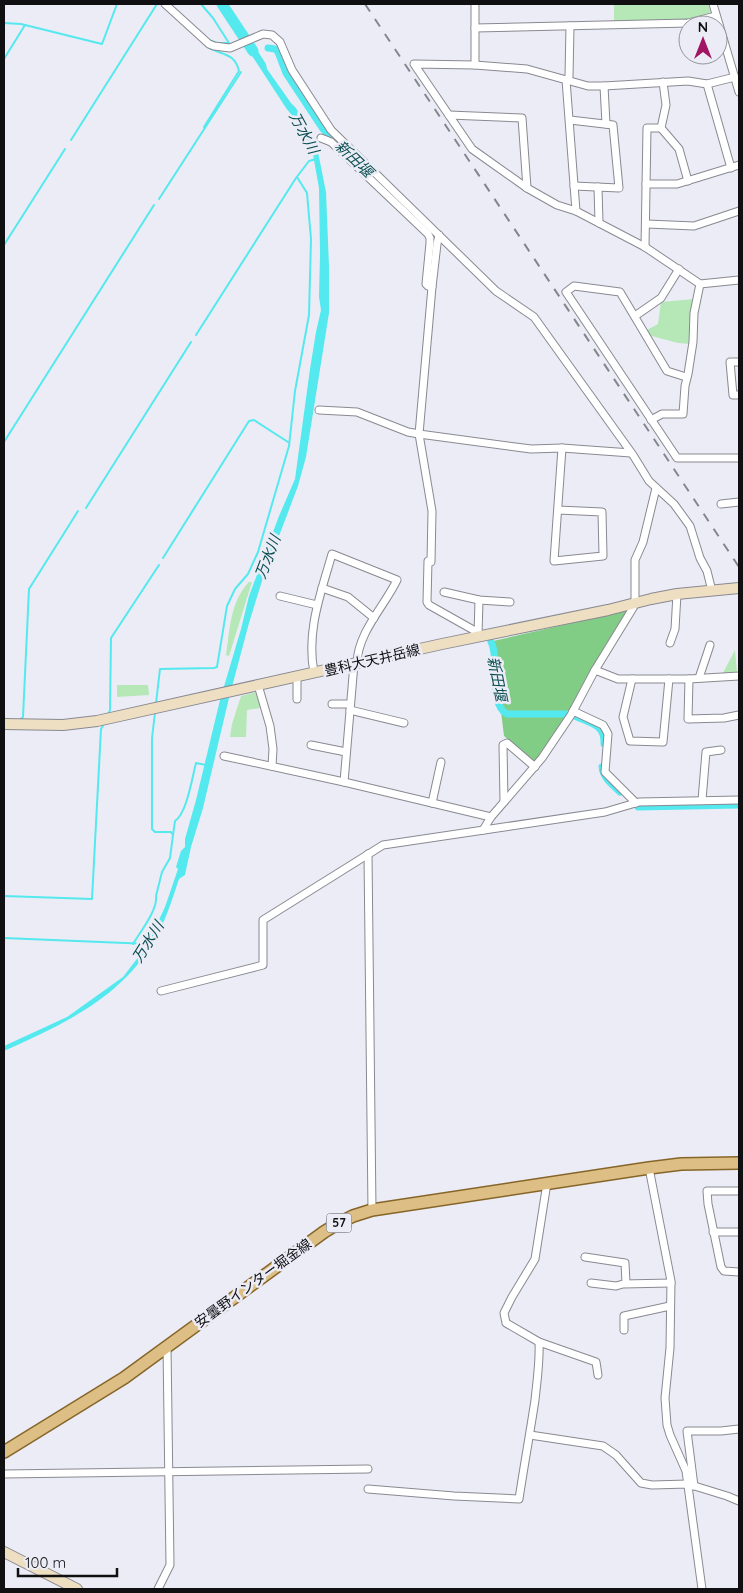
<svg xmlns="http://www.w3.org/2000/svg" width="743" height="1593" font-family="Quicksand,'Noto Sans JP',sans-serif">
	<rect width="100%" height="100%" fill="#ececf6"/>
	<g fill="#b5e8b6">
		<path d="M614,4h94l3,10 -23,6 -74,1z"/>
		<path d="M694,299c-4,15 -5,29 -4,45l-12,-1 -30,-8 -1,-5 11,-6 3,-22z"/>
		<path d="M249,582h3l-23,74 -3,-1c4,-26 4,-53 23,-73z"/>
		<path d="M735,650l2,23h-14z"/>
		<path d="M117,685h31l1,10 -32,2z"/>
		<path d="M257,692l3,16 -13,2 -1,27h-16l2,-13 9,-28z"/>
	</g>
	<path fill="#82cd86" d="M630,610l-61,102 -33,51 -32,-27 -7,-57 -2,-30 -2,-8z"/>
	<path fill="#54e9ee" d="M252,42l14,22 1,5 24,34 5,5 21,39 9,45 3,74v47l-23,144 -8,29 -36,95 -13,42 -20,75 -26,110 -12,39 -6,28 -6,4c-6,18 -12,37 -20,53 -33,64 -93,91 -155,119v-5l63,-29 56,-40 23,-30 19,-40 13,-38 -2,-2 5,-16 4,-4v-8l11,-39 24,-100 21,-71 8,-33 30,-80 16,-37 15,-110 6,-37 5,-22 -2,-13 1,-43 -1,-66 -7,-39 -13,-25 -13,-16 -41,-63z"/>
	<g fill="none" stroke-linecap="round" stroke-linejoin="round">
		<g stroke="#54e9ee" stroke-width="2">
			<path d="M201,4l12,14 16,25h-12l-8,-3"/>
			<path d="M4,23l17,1 81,20 15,-40"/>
			<path d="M4,59l21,-34"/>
			<path d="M205,128l-1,-1 35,-56c-5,-21 -21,-15 -34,-26"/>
			<path d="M71,140l86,-136"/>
			<path d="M159,199l82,-127"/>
			<path d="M4,245l61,-96"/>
			<path d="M196,335l100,-157 13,-17 7,-2"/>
			<path d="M4,442l150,-237"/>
			<path d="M86,508l105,-166"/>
			<path d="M163,558l86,-137 5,-1 34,22"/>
			<path d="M156,703l4,-34 54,-1 3,-1 10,-61 8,-17 13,-15 10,-22 31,-106 6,-55 14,-76 2,-76 -4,-46 -10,-16"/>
			<path d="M108,715l2,-5 1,-72 48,-73"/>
			<path d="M20,720l3,-3 6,-128 49,-78"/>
			<path d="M173,835l2,-14c12,-8 17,-43 21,-58l10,2"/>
			<path d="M4,896l88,3 9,-170 3,-5"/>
			<path d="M4,938l145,6"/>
			<path d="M133,944c7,-12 25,-34 23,-48l6,-24 8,-14 3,-23 -2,-3h-16l-3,-3v-91l3,-25"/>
		</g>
		<g stroke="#54e9ee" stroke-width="7">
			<path d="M268,48l7,1 3,3 8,21 37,56 34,33"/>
			<path d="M491,642c9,15 -3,63 16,72h60"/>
			<path d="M575,716c16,8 30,8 29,28"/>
			<path d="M602,767c1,11 10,17 18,25"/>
			<path d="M638,807l101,-2"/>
		</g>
		<path stroke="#54e9ee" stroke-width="11" d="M222,4l31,47"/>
		<defs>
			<g id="street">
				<path d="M165,4l44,40 5,2 16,2 33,-14 9,1 8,7 12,28 39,60 165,161 38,26 99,138 16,26 25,23 16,22 10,32 7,13 5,20"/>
				<path d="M475,4v61"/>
				<path d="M713,4l26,88"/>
				<path d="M570,26l-1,51 -3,3 10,131"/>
				<path d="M475,28l213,-5 28,-7"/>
				<path d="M735,77l-28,7 -19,-3 -84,5h-16l-61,-17 -52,-4 -61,-1 58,85 55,39 30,17 19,6 69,36 55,37 39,-4"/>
				<path d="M707,84l24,84"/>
				<path d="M604,86l2,38"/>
				<path d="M449,115l73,3 5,70"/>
				<path d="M570,120l43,5 6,63 -45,-2"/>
				<path d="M661,128l18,21 9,32"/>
				<path d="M321,138l10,4 97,92 2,4v5l-4,41 2,2 4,1"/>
				<path d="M646,184h31l62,-19"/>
				<path d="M598,187l1,36"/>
				<path d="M647,224l47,2 45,-15"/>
				<path d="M439,235l-2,9 -5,43 -13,147 13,77 -1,51 -3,-1 -1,41 2,3 48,27"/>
				<path d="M645,247l2,-119h14l5,-23 -3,-23"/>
				<path d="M635,316l26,-18 18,-29"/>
				<path d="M739,362h-9l3,33h6"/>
				<path d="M686,377l-19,-6 -47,-79 -46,-6 -8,6 111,166h62"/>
				<path d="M319,410l38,2 51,20 11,2 112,15 31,-1 69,5"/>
				<path d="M651,420l11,-6h21l2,-28 3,-12 5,-32 1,-29 6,-29"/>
				<path d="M721,504l18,-2"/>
				<path d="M558,510l44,2 1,44 -49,5 8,-113"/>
				<path d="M322,588l26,9 26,21"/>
				<path d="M444,592l35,8 31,2"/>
				<path d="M280,596l37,9"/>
				<path d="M478,635l1,-35"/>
				<path d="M670,643l5,-14 2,-35"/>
				<path d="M595,670l23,9h71l50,-3"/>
				<path d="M314,673c-8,-42 7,-80 18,-119l65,26c-13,27 -39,52 -40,83"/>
				<path d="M699,678l11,-33"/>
				<path d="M632,679l-9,38 7,24 33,1 6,-63"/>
				<path d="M689,679l-1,40 36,-1 15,-3"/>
				<path d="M258,685l12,41 3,23 -1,17"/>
				<path d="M297,699v-23"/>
				<path d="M332,704h18"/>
				<path d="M350,710l54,13"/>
				<path d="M573,711l30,14 3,5 2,4 -3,38 31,31"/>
				<path d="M311,745l35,7"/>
				<path d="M224,756l120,26 147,35"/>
				<path d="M344,782l10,-118"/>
				<path d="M702,800l4,-48 15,-2"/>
				<path d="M504,802l-1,-57 4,-2 28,24"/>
				<path d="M432,803l9,-41"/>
				<path d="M483,830l8,-13 51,-59 29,-43 24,-45 38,-62 2,-5v-43l8,-18 13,-54"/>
				<path d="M368,854l4,356"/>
				<path d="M161,991l102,-26v-45l120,-75 222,-33 34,-10 100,-2"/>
				<path d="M649,1168l22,113 -1,67 -5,50 2,27 3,10 16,36 16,118"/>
				<path d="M739,1191h-32l1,13 13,63 3,4 15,1"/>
				<path d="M713,1232h26"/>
				<path d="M585,1257l40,6 1,20"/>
				<path d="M591,1283l25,3 7,-2 48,-1"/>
				<path d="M624,1330v-14l46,-10"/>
				<path d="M539,1342l57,20 2,13"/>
				<path d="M530,1435l73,11 13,9 25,28 11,2 36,-1 39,12 12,5"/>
				<path d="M4,1474l364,-5"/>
				<path d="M694,1486l-7,-55h34l18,-2"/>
				<path d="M368,1489l86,7 65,3c5,-33 11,-66 16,-99 2,-20 5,-38 4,-58l-33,-19 -2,-10 8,-16 23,-38 12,-76"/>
				<path d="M158,1589l12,-24 -3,-219"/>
			</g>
			<g id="secondary">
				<path d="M4,724l59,1 34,-4 345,-77 166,-34 43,-11 26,-5 62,-6"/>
				<path d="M4,1552l73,37"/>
			</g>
			<path id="primary" d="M4,1452l120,-74 200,-146 13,-8 16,-8 19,-6 277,-42 32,-4 58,-1"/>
		</defs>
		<use href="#street" stroke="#898991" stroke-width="9"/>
		<use href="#secondary" stroke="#898991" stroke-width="12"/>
		<use href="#primary" stroke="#866528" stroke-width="14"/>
		<use href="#street" stroke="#fff" stroke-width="7"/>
		<use href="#secondary" stroke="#eedfc2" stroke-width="10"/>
		<use href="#primary" stroke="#ddbe85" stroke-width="11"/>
		<path stroke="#85858c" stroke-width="2" stroke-dasharray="9 9" stroke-linecap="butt" d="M365,4l374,563"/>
	</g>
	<g text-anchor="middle" stroke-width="5" stroke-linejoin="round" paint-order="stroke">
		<rect fill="#ececf6" stroke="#525257" stroke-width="1" x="326.5" y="1213.5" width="25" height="19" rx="4"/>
		<g font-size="12" font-weight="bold" fill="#101013">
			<text x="339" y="1227">57</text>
		</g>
		<g font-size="14" fill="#101013" stroke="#ececf6">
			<text transform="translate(372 660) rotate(-13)" y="5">豊科大天井岳線</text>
			<text transform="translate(253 1283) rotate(-36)" y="5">安曇野インター堀金線</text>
		</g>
		<g font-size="15" font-style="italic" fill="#0a4e50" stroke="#ececf6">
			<text transform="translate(304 133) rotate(62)" y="5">万水川</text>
			<text transform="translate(354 159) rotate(44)" y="5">新田堰</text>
			<text transform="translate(268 557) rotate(-69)" y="5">万水川</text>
			<text transform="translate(497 679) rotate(79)" y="5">新田堰</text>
			<text transform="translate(148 942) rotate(-58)" y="5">万水川</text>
		</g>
	</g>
	<rect width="743" height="1593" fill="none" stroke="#101013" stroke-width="10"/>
	<g transform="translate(703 40)"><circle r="24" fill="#ececf6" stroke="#94949b"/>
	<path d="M0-4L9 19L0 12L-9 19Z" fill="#a01662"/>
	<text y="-8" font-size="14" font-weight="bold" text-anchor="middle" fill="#101013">N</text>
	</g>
	<path d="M18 1568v8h99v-8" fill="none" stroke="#101013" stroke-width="2.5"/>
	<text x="25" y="1568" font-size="15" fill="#101013" stroke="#ececf6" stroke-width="4" paint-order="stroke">100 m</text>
</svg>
